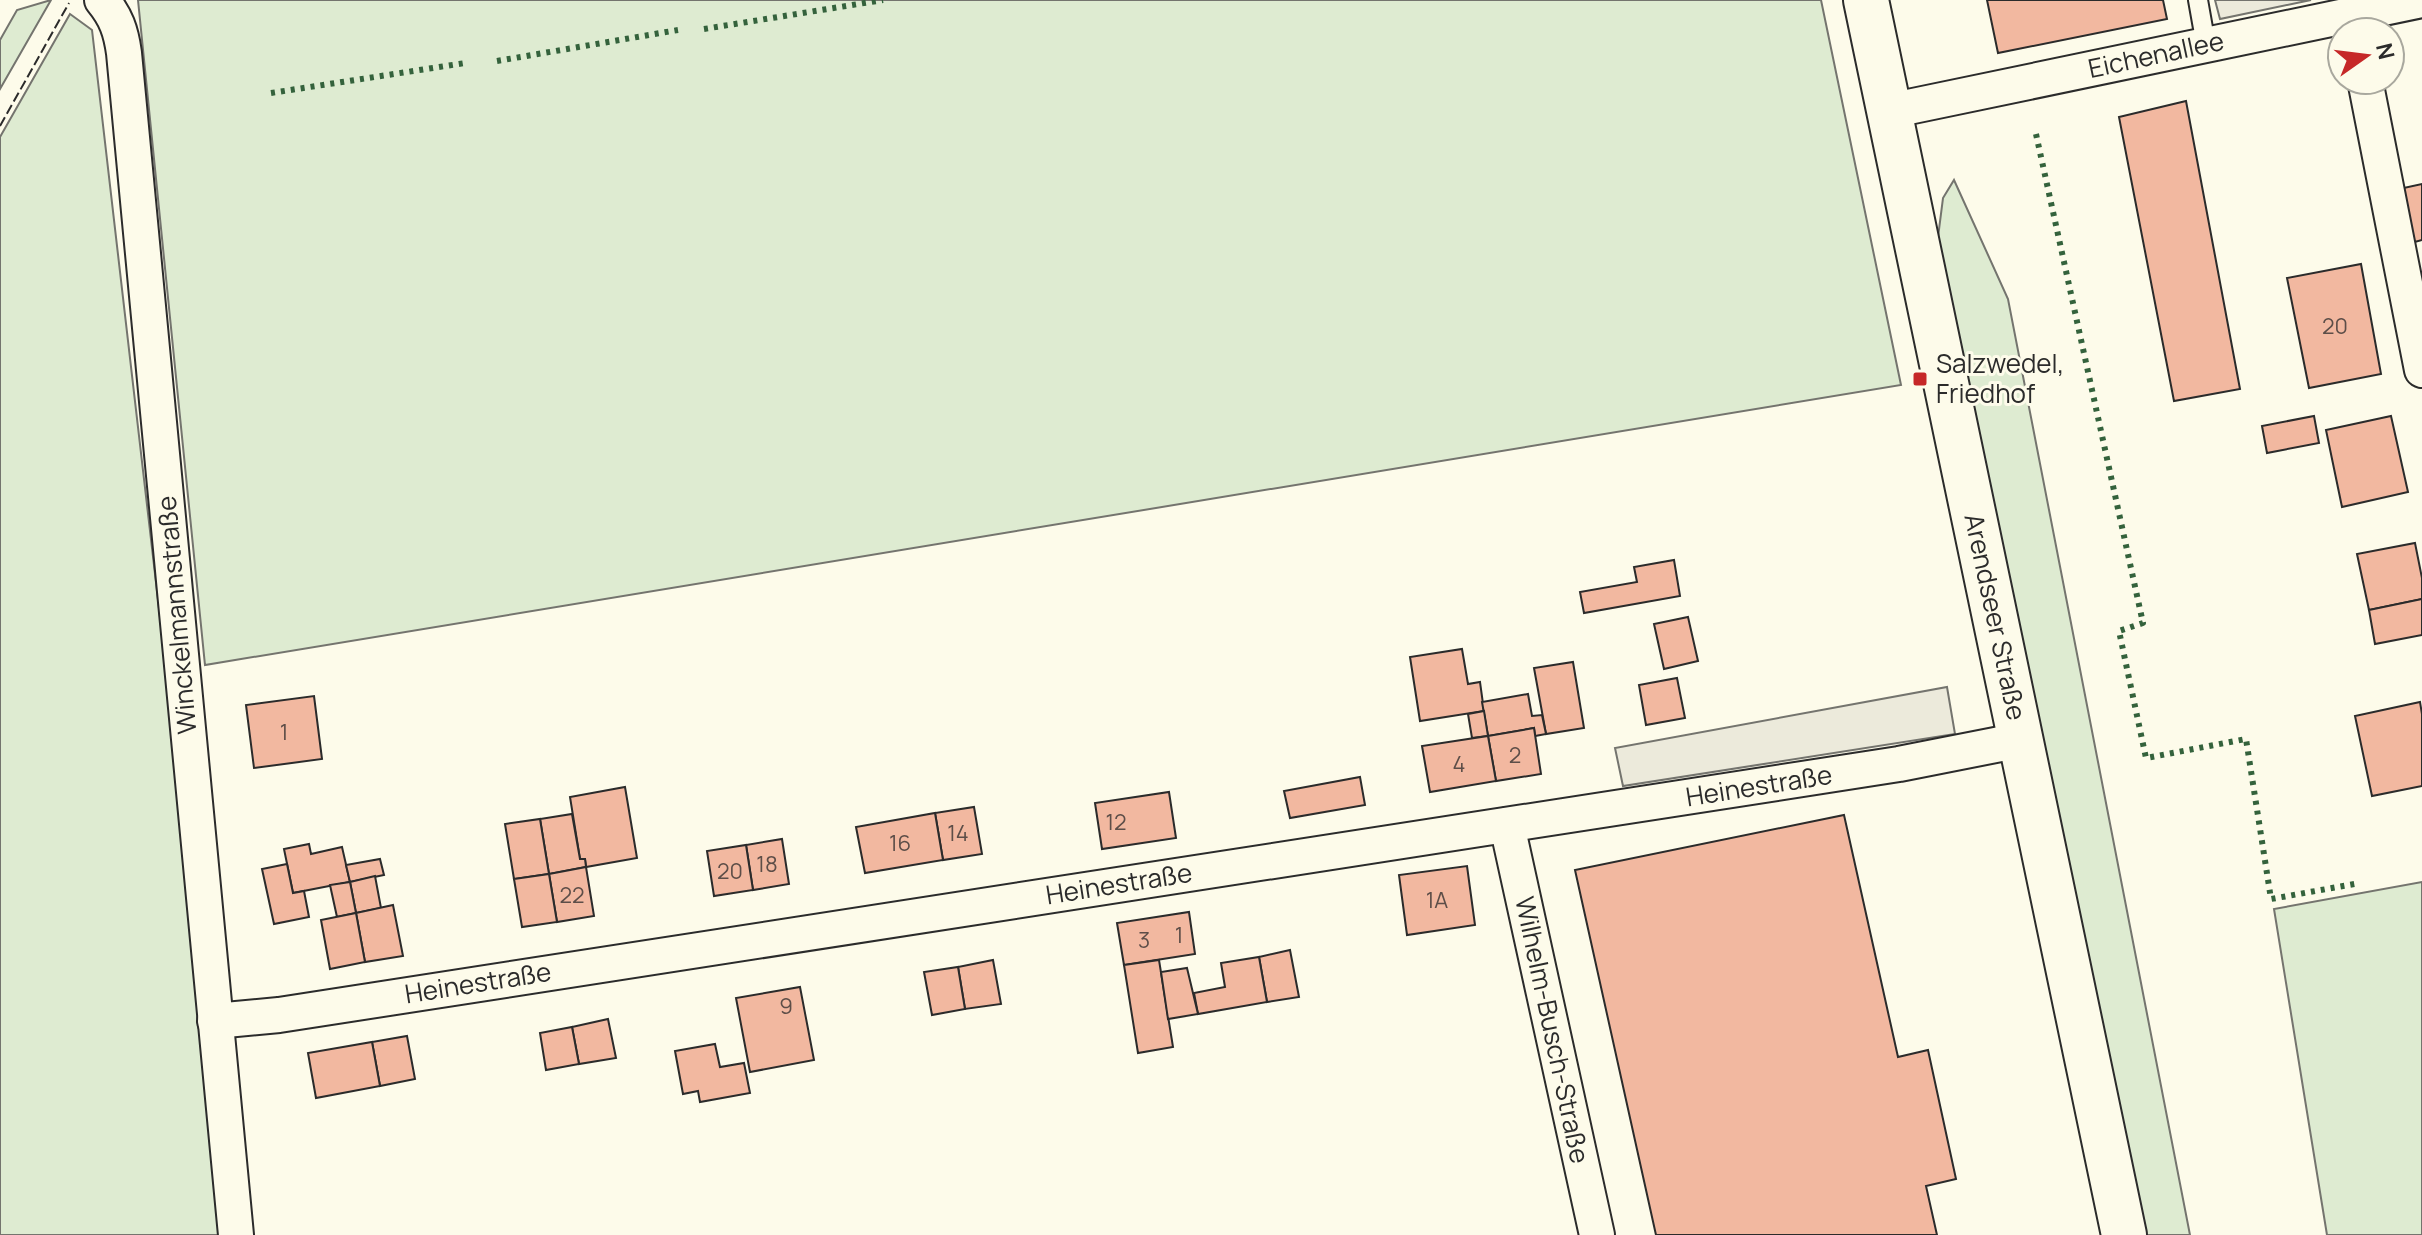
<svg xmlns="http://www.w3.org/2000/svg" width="2422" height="1235" font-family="Manrope,sans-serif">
	<rect width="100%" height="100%" fill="#fdfbea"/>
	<g fill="#deebd1" stroke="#74746e" stroke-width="2">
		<path d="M51,0l-51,89v-49l17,-30z"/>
		<path d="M138,0h1683l80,385 -1696,280z"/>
		<path d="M70,14l22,16 74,639 56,566h-222v-1098z"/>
		<path d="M1954,180l54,119 182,936h-44l-209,-990 6,-47z"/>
		<path d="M2422,882v353h-95l-53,-326z"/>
	</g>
	<g fill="#eceadb" stroke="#74746e" stroke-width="2">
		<path d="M2215,0h96l-91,19z"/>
		<path d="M1947,687l8,47 -332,52 -8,-38z"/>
	</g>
	<g fill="#f2b8a0" stroke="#2b2b2b" stroke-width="2">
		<path d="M1987,0h176l4,19 -169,34z"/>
		<path d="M2186,101l54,288 -66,12 -55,-284z"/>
		<path d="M2422,184v56l-11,3 -12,-54z"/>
		<path d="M2361,264l20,110 -72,14 -22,-110z"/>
		<path d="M2314,416l5,27 -52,10 -5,-27z"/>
		<path d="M2391,416l17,76 -66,15 -16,-77z"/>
		<path d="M2415,543l7,35v21l-53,11 -12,-56z"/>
		<path d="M1674,560l6,36 -96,17 -4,-21 57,-10 -3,-15z"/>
		<path d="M2422,599v36l-47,9 -6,-34z"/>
		<path d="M1688,617l10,44 -34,8 -10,-45z"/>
		<path d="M1462,649l6,35 12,-2 4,29 -64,10 -10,-64z"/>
		<path d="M1573,662l11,66 -38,6 -12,-66z"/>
		<path d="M1677,678l8,40 -39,7 -7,-40z"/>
		<path d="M1528,694l4,22 10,-1 4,19 -11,2 -1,-8 -46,8 -6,-34z"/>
		<path d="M314,696l8,63 -68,9 -8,-63z"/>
		<path d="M2420,702l2,12v72l-50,10 -17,-80z"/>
		<path d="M1484,711l4,25 -16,2 -4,-24z"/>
		<path d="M1534,728l7,46 -45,7 -8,-45z"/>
		<path d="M1488,736l8,45 -66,11 -8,-46z"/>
		<path d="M1360,777l5,28 -75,13 -6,-27z"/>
		<path d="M625,787l12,71 -51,9 -1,-8h-5l-10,-62z"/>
		<path d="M1169,792l7,46 -74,11 -7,-46z"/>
		<path d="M974,807l8,47 -39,6 -8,-47z"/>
		<path d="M935,813l8,47 -78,13 -9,-46z"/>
		<path d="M572,814l8,45h5l1,8 -37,7 -9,-55z"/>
		<path d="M1844,815l54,242 30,-7 28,129 -30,7 11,49h-281l-81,-365z"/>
		<path d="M540,819l9,55 -35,5 -9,-55z"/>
		<path d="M782,839l7,45 -36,6 -7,-45z"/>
		<path d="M309,844l2,10 31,-7 8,35 -57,11 -9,-44z"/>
		<path d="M746,845l7,45 -39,6 -7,-45z"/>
		<path d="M380,859l4,16 -34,7 -4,-17z"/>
		<path d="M287,864l6,29 11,-2 5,26 -35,7 -12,-55z"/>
		<path d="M1467,866l8,59 -68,10 -8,-60z"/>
		<path d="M586,867l8,49 -37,6 -8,-48z"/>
		<path d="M549,874l8,48 -35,5 -8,-48z"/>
		<path d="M375,876l6,32 -25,5 -6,-31z"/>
		<path d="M350,882l6,31 -19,4 -7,-32z"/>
		<path d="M393,905l10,51 -38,6 -9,-49z"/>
		<path d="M1189,912l6,42 -71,11 -7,-42z"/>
		<path d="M356,913l9,49 -35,7 -9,-49z"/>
		<path d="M1290,950l9,47 -32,5 -8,-45z"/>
		<path d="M1259,957l8,45 -69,12 -4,-21 31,-6 -4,-24z"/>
		<path d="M993,960l8,44 -36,5 -7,-42z"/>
		<path d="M1159,960l14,87 -35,6 -14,-88z"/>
		<path d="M958,967l7,42 -33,6 -8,-43z"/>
		<path d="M1187,968l11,46 -30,5 -7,-47z"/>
		<path d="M800,987l14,73 -64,12 -14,-74z"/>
		<path d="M608,1019l8,39 -37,6 -7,-37z"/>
		<path d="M572,1027l7,37 -33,6 -6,-37z"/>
		<path d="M407,1036l8,43 -35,7 -8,-44z"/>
		<path d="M372,1042l8,44 -64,12 -8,-45z"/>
		<path d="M715,1044l5,23 24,-4 6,30 -50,9 -2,-11 -15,3 -8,-43z"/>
	</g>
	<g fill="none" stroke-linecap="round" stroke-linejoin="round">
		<defs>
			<path id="lane" d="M2198,0l8,45"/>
			<g id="street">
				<path d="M102,0c14,17 19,31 22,53l112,1182"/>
				<path d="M2365,80l57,290"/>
				<path d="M1889,111l533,-111"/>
				<path d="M1507,825l90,410"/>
				<path d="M215,1021l64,-6 1620,-251 122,-24"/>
			</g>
			<path id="primary" d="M1866,0l258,1235"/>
		</defs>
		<use href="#lane" stroke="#2b2b2b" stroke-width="22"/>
		<use href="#street" stroke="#2b2b2b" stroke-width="38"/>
		<use href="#primary" stroke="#2b2b2b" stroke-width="48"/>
		<use href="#lane" stroke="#fdfbea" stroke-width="18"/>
		<use href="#street" stroke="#fdfbea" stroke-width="34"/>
		<use href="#primary" stroke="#fdfbea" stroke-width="44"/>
		<g stroke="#34623c" stroke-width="6" stroke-dasharray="4 6" stroke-linecap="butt">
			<path d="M704,29l179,-29"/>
			<path d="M497,61l181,-31"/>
			<path d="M271,93l194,-30"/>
			<path d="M2036,134l107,489 -24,8 27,127 100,-19 25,160 89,-16"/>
		</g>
		<path stroke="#2b2b2b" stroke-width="2" stroke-dasharray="10 4" stroke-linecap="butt" d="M0,126l69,-123"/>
	</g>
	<rect fill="#c62828" stroke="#fdfbea" stroke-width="3" x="1912" y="371" width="16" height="16" rx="4"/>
	<g text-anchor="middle" stroke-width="6" stroke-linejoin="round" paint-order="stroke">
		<g font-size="22" fill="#5d4e48">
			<text x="2335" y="334">20</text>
			<text x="284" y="740">1</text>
			<text x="1515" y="763">2</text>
			<text x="1459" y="772">4</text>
			<text x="1116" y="830">12</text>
			<text x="958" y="841">14</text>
			<text x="900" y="851">16</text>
			<text x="767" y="872">18</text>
			<text x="730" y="879">20</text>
			<text x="572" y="903">22</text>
			<text x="1437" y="908">1A</text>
			<text x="1179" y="943">1</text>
			<text x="1144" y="948">3</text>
			<text x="786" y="1014">9</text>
		</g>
		<g font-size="26" fill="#2b2b2b" stroke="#fdfbea">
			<text transform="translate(2156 55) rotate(-12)" y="9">Eichenallee</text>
			<text transform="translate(177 615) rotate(-95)" y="9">Winckelmannstraße</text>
			<text transform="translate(1995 617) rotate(78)" y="9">Arendseer Straße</text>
			<text transform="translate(1759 786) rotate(-9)" y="9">Heinestraße</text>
			<text transform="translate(1119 884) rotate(-9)" y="9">Heinestraße</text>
			<text transform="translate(478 983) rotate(-9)" y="9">Heinestraße</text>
			<text transform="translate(1552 1030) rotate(78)" y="9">Wilhelm-Busch-Straße</text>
		</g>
		<g font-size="26" fill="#2b2b2b" stroke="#fdfbea" text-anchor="start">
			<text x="1936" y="373">Salzwedel,<tspan x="1936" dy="30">Friedhof</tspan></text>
		</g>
	</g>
	<g transform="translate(2366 56) rotate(76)"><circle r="38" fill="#fdfbea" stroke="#a9a89e" stroke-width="2"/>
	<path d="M0-6L14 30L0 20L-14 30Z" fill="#c62828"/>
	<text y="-12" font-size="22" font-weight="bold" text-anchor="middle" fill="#2b2b2b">N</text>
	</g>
</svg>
